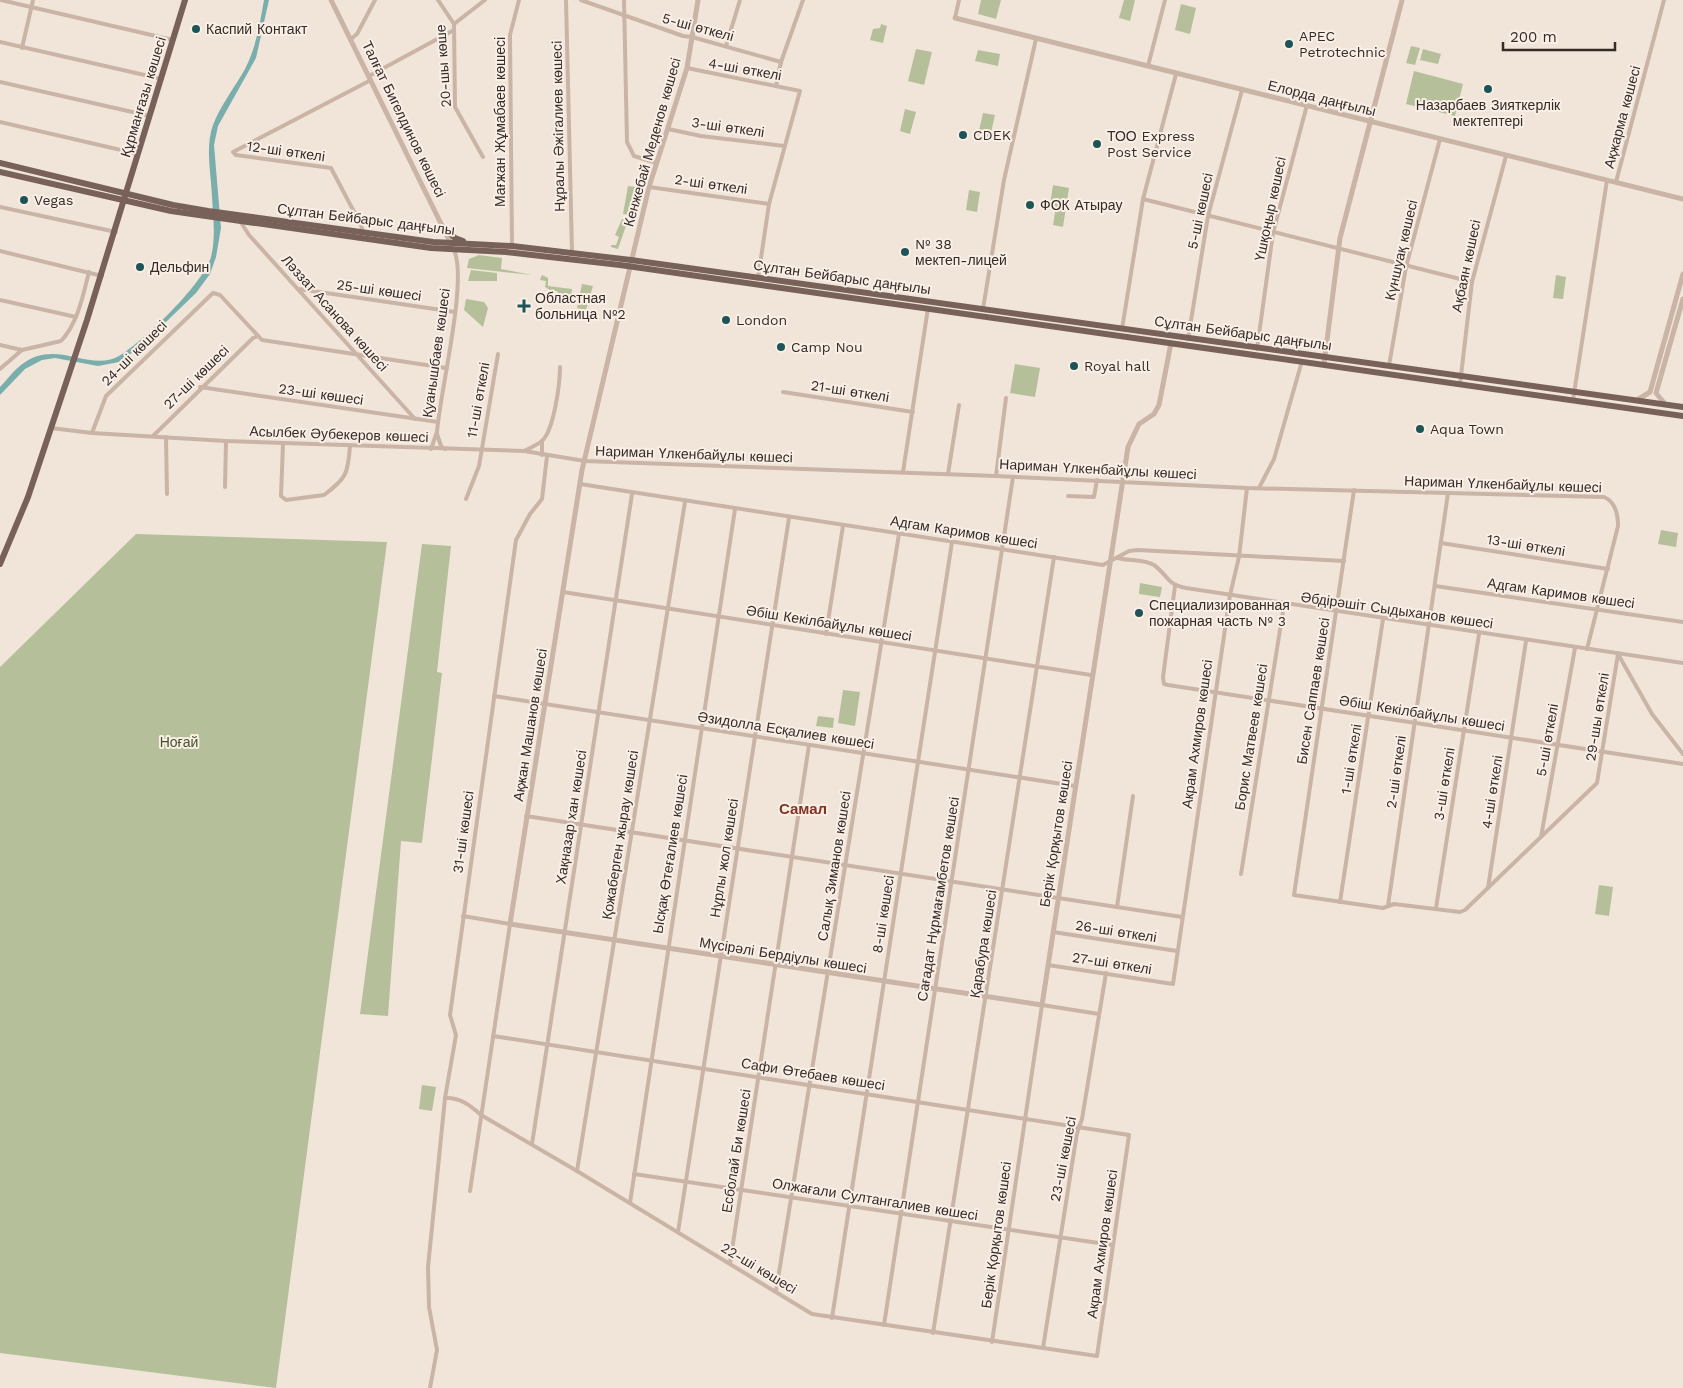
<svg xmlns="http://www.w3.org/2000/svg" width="1683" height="1388" font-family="'Work Sans',sans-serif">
	<rect width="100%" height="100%" fill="#f1e5da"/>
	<g fill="#b5c09a">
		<path d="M981,0h20l-5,19 -18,-5z"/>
		<path d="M1124,0h11l-5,21 -11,-3z"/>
		<path d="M1181,4l15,4 -6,26 -15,-4z"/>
		<path d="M881,24l6,2 -4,17 -13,-3 3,-11 7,-1z"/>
		<path d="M1411,46l9,2 -5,17 -9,-2z"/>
		<path d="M916,49l16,3 -8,33 -16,-4z"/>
		<path d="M1423,49l18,5 -3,10 -18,-4z"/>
		<path d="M978,50l22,4 -2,12 -23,-5z"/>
		<path d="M1414,71l49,13 -8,32 -49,-12z"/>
		<path d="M905,109l11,3 -6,22 -10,-3z"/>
		<path d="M983,113l12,2 -5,22 -12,-2z"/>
		<path d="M1053,185l16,3 -6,39 -10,-2 3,-19 -6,-1z"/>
		<path d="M628,186l8,1 -7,28 -6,-1z"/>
		<path d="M969,190l11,2 -3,20 -11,-2z"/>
		<path d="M622,219l6,1 -10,29 -7,-2v-2h5l3,-8 -4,-2z"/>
		<path d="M479,255l23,3 -1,11 31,6 -65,-7 2,-9z"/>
		<path d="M471,270l26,3v8h-29z"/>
		<path d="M542,275l6,3v8l24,3 -1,8 -12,-2 -2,-4h-5l-7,-4 1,-6 -6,-1z"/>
		<path d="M1556,275l10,2 -3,22 -10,-1z"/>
		<path d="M582,284l11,2 -7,24 -9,-2z"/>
		<path d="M466,299l18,3 4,6 -5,19 -19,-17z"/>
		<path d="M1015,364l25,4 -5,29 -25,-4z"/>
		<path d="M1661,530l17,3 -2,14 -18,-3z"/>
		<path d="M136,534l251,8 -111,846 -276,-35v-686z"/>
		<path d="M422,544l29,2 -14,126 5,1 -20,170 -21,-2 -13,175 -28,-2z"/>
		<path d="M1140,583l22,4 -2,10 -21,-3z"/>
		<path d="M843,690l17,2 -5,34 -17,-3z"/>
		<path d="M818,716l16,2 -1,10 -17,-2z"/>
		<path d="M1599,885l14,2 -4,29 -14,-2z"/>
		<path d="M422,1085l14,2 -4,24 -13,-2z"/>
	</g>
	<path fill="#7aaead" d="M264,0h5l-13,58 -38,68 -4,19 7,83 -5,29 -6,17 -14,19 -56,54 -21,15 -21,4 -43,-8 -13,2 -17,9 -25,26v-8c7,-7 13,-16 21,-22 35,-28 68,8 98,-9 25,-15 84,-72 92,-99 5,-20 2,-41 1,-60 -1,-24 -7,-50 1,-72 7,-19 22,-38 32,-56 11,-21 15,-46 19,-69z"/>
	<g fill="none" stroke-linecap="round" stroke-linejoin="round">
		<g stroke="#c9b4a6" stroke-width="4">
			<path d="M1,0l172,40"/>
			<path d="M438,0l16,24 1,83 28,50"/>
			<path d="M566,0l6,252"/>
			<path d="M581,0l102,36 9,1 89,25"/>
			<path d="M624,0l3,142 7,14 23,7"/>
			<path d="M955,18l4,-18"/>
			<path d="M454,24l31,-24"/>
			<path d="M351,39l6,-5 18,-34"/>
			<path d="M0,42l162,37"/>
			<path d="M726,46l14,-46"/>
			<path d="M22,48l11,-48"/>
			<path d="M1148,66l17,-66"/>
			<path d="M687,68l113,23 -31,113 -11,74"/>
			<path d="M369,76l85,-46"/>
			<path d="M0,82l150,34"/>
			<path d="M776,86l5,-24 22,-62"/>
			<path d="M0,122l138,32"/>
			<path d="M668,129l33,7 83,10"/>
			<path d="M1616,182l48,-182"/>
			<path d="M649,187l120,17"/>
			<path d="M1143,199l329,83"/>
			<path d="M0,207l116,25"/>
			<path d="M240,221l9,14 166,184"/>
			<path d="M363,232l-2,-7 -30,-57 -95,-13 -3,-3 138,-72"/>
			<path d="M512,246l-2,-211 9,-35"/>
			<path d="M0,251l102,25"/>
			<path d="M299,289l156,23"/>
			<path d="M0,300l76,17"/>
			<path d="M983,309l21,-129 32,-141"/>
			<path d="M1122,329l21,-130 33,-125"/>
			<path d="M1188,339l20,-123 34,-126"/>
			<path d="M0,345l22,5"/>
			<path d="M1257,349l16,-116 34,-128"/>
			<path d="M1389,366l17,-99 34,-128"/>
			<path d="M0,369l22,-19 39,-9c17,-18 22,-46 28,-69"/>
			<path d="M1460,384l12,-102 34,-126"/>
			<path d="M200,387l238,35"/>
			<path d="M783,392l130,20"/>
			<path d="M1573,400l34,-220"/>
			<path d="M51,428l41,5 14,-37 107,-103 7,2 42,45 184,28"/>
			<path d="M92,433l134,8 298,10 61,10 411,15 251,12 357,9c12,5 14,18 14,29l-31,123"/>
			<path d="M437,434l4,12 4,3"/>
			<path d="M153,436l100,-98 5,-2"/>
			<path d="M166,437l1,57"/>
			<path d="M283,444l-2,52 5,4 38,-5c23,-17 24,-22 26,-49"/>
			<path d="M431,449l6,-17c3,-41 31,-151 17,-182"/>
			<path d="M524,451c6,-3 13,-6 18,-10 12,-11 18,-58 18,-74"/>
			<path d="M542,455v-14"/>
			<path d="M903,472l25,-164"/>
			<path d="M948,474l11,-69"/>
			<path d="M996,476l10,-78"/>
			<path d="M580,484l523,81 26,-14 9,-1 206,11"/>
			<path d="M225,487l1,-46"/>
			<path d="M1259,488l15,-29 28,-98"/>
			<path d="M1354,490l-60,405 89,13 11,-4 66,8 5,-2 132,-127 21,-129"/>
			<path d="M1068,496l26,1 3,-17"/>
			<path d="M466,499l13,-33 19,-112"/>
			<path d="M1441,543l167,26"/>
			<path d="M1118,558c10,3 26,1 36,7 14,10 12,19 32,23l497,75"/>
			<path d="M1175,586l-12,91 1,7 4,1 515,79"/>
			<path d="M1435,586l248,36"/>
			<path d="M563,592l528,83"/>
			<path d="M826,634l17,-108"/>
			<path d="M1618,654l34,60 31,40"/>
			<path d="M494,696l581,90"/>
			<path d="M526,816l656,101"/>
			<path d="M1541,837l34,-189"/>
			<path d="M1241,874l43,-269"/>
			<path d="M1488,888l38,-247"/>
			<path d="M1340,902l43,-283"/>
			<path d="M1388,906l60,-413"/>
			<path d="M1117,907l16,-111"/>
			<path d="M1436,908l43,-274"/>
			<path d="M463,916l47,8 -40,267"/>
			<path d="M1053,932l124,19"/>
			<path d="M1048,965l125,19 57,-389 9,-38 8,-69"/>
			<path d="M445,1098c15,-1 26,8 36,17l96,56 235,143 285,42 32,-221 -636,-99"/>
			<path d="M532,1144l100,-650"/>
			<path d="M577,1171l108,-669"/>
			<path d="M634,1174l478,71"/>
			<path d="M630,1203l105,-694"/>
			<path d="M678,1232l111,-714"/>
			<path d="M730,1263l79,-518"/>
			<path d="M776,1291l123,-757"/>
			<path d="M832,1318l120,-776"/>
			<path d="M884,1325l129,-848"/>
			<path d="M933,1333l121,-776"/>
			<path d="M992,1342l50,-337 57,9"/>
			<path d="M1043,1348l34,-215 5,-14 24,-146"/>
			<path d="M430,1388l7,-38 -8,-43 -1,-40 17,-169 11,-63 -6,-20 66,-475 14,-26 12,-15 5,-43"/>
		</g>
		<g stroke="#c9b4a6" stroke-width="5">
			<path d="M331,0l120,244"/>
			<path d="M698,0l-11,68 -38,119 -67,283 -72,454 532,81 86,-558 11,-23 15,-10 5,-9 12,-62"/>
			<path d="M955,18l728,181"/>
			<path d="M1324,364l16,-126 62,-238"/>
			<path d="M1637,400l13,-8 33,-118"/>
			<path d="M1665,404l-9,-11 27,-94"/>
		</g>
		<g stroke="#776158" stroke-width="6">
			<path d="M0,163l173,42 35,6 225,31 79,4 119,14 1052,147"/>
			<path d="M0,172l171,39 260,37 75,4 114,13 1063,151"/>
			<path d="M443,227l12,11 8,3"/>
			<path d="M0,564l28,-67 59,-177 98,-320"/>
		</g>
	</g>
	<g fill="#1d5556" stroke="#f9efe6" stroke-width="2">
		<circle cx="196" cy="29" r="5"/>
		<circle cx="1289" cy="44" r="5"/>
		<circle cx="1488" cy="89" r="5"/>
		<circle cx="963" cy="135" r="5"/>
		<circle cx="1097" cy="144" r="5"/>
		<circle cx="24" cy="200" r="5"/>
		<circle cx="1030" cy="205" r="5"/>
		<circle cx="905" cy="252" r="5"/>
		<circle cx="140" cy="267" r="5"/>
		<path d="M521.5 298.5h5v5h5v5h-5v5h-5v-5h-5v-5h5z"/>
		<circle cx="726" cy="320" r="5"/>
		<circle cx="781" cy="347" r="5"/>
		<circle cx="1074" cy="366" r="5"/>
		<circle cx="1420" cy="429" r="5"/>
		<circle cx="1139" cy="613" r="5"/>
	</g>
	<g text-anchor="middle" stroke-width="4" stroke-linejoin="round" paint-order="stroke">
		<g font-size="14" fill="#352b27" stroke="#f9efe6">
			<text transform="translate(698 27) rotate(15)" y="5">5-ші өткелі</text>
			<text transform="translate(443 66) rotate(-94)" y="5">20-шы көше</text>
			<text transform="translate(745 69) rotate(10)" y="5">4-ші өткелі</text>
			<text transform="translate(143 97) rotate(-73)" y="5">Құрманғазы көшесі</text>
			<text transform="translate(1322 98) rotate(14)" y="5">Елорда даңғылы</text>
			<text transform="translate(1622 117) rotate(-75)" y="5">Ақжарма көшесі</text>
			<text transform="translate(404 119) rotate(64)" y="5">Талғат Бигелдинов көшесі</text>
			<text transform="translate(500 122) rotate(-90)" y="5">Мағжан Жұмабаев көшесі</text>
			<text transform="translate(558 126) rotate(-91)" y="5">Нұралы Әжiгалиев көшесi</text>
			<text transform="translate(728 127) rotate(8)" y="5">3-ші өткелі</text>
			<text transform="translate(652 142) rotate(-74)" y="5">Кенжебай Меденов көшесі</text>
			<text transform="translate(286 151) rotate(8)" y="5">12-ші өткелі</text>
			<text transform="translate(711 184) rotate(8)" y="5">2-ші өткелі</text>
			<text transform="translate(1270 209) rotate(-78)" y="5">Үшқоңыр көшесі</text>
			<text transform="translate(1200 211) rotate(-78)" y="5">5-ші көшесі</text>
			<text transform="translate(366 219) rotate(7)" y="5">Сұлтан Бейбарыс даңғылы</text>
			<text transform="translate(1401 250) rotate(-77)" y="5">Күншуақ көшесі</text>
			<text transform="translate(1466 266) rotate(-78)" y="5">Ақбаян көшесі</text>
			<text transform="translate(842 277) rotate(8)" y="5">Сұлтан Бейбарыс даңғылы</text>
			<text transform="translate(379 290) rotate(8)" y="5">25-ші көшесі</text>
			<text transform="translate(335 313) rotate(48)" y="5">Ләззат Асанова көшесі</text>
			<text transform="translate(1243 333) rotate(8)" y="5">Сұлтан Бейбарыс даңғылы</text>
			<text transform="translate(134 353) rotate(-45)" y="5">24-ші көшесі</text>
			<text transform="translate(436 353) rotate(-82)" y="5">Қуанышбаев көшесі</text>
			<text transform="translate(196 377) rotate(-44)" y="5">27-ші көшесі</text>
			<text transform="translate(850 391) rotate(9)" y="5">21-ші өткелі</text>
			<text transform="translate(321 394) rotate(8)" y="5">23-ші көшесі</text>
			<text transform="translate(478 400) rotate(-80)" y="5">11-ші өткелі</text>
			<text transform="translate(339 434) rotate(2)" y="5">Асылбек Әубекеров көшесі</text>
			<text transform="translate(694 454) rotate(2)" y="5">Нариман Үлкенбайұлы көшесі</text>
			<text transform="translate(1098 469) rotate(3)" y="5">Нариман Үлкенбайұлы көшесі</text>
			<text transform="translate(1503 484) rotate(2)" y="5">Нариман Үлкенбайұлы көшесі</text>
			<text transform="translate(964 532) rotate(9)" y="5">Адгам Каримов көшесі</text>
			<text transform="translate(1526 545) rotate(9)" y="5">13-ші өткелі</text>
			<text transform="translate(1561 593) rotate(8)" y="5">Адгам Каримов көшесі</text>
			<text transform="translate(1397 610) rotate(8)" y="5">Әбдірәшіт Сыдыханов көшесі</text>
			<text transform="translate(829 623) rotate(9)" y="5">Әбіш Кекілбайұлы көшесі</text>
			<text transform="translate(1313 691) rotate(-81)" y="5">Бисен Саппаев көшесі</text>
			<text transform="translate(1422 713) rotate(9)" y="5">Әбіш Кекілбайұлы көшесі</text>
			<text transform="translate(1597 717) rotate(-81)" y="5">29-шы өткелі</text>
			<text transform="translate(530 725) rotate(-81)" y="5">Ақжан Машанов көшесі</text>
			<text transform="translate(786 730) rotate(9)" y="5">Әзидолла Есқалиев көшесі</text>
			<text transform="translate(1197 734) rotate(-82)" y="5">Акрам Ахмиров көшесі</text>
			<text transform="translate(1251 737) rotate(-81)" y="5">Борис Матвеев көшесі</text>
			<text transform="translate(1547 740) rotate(-80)" y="5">5-ші өткелі</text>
			<text transform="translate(1351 759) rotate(-81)" y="5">1-ші өткелі</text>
			<text transform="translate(1396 772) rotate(-82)" y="5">2-ші өткелі</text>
			<text transform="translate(1444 784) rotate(-81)" y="5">3-ші өткелі</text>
			<text transform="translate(1492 792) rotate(-81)" y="5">4-ші өткелі</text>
			<text transform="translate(571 817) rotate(-81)" y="5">Хақназар хан көшесі</text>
			<text transform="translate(463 832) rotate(-82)" y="5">31-ші көшесі</text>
			<text transform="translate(1056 834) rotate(-81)" y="5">Берік Қорқытов көшесі</text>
			<text transform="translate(620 835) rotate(-81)" y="5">Қожаберген жырау көшесі</text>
			<text transform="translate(670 854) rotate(-81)" y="5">Ысқақ Өтеғалиев көшесі</text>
			<text transform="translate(724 858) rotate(-81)" y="5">Нұрлы жол көшесі</text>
			<text transform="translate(834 866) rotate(-81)" y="5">Салық Зиманов көшесі</text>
			<text transform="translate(938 899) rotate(-81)" y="5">Сағадат Нұрмағамбетов көшесі</text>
			<text transform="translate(883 914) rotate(-81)" y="5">8-шi көшесi</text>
			<text transform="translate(1116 931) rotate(9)" y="5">26-ші өткелі</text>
			<text transform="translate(983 944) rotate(-81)" y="5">Қарабура көшесі</text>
			<text transform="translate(783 955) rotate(9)" y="5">Мүсірәлі Бердіұлы көшесі</text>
			<text transform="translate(1112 963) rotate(9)" y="5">27-ші өткелі</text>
			<text transform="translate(813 1074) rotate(9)" y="5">Сафи Өтебаев көшесі</text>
			<text transform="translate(736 1151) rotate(-81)" y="5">Есболай Би көшесі</text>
			<text transform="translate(1063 1159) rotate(-79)" y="5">23-шi көшесi</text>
			<text transform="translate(875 1199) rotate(9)" y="5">Олжағали Султангалиев көшесі</text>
			<text transform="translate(996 1235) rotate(-82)" y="5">Берік Қорқытов көшесі</text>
			<text transform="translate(1102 1244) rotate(-82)" y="5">Акрам Ахмиров көшесі</text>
			<text transform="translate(759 1268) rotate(31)" y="5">22-ші көшесі</text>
		</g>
		<g font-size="14" fill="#352b27" stroke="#f9efe6" text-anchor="start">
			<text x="206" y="34">Каспий Контакт</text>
			<text x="1299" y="41">APEC<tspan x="1299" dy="16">Petrotechnic</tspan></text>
			<text x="1488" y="110" text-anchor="middle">Назарбаев Зияткерлік<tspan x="1488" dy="16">мектептері</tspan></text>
			<text x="973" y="140">CDEK</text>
			<text x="1107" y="141">ТОО Express<tspan x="1107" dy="16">Post Service</tspan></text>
			<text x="34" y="205">Vegas</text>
			<text x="1040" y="210">ФОК Атырау</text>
			<text x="915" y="249">№ 38<tspan x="915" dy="16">мектеп-лицей</tspan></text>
			<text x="150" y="272">Дельфин</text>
			<text x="535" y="303">Областная<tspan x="535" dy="16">больница №2</tspan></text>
			<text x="736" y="325">London</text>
			<text x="791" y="352">Camp Nou</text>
			<text x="1084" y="371">Royal hall</text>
			<text x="1430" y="434">Aqua Town</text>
			<text x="1149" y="610">Специализированная<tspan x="1149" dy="16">пожарная часть № 3</tspan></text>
		</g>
		<g font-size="14" fill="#47532b" stroke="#f9efe6">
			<text x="179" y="747">Ноғай</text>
		</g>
		<g font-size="15" font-weight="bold" fill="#833321" stroke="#f9efe6">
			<text x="803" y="814">Самал</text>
		</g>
	</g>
	<path d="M1503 42v8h112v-8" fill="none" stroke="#352b27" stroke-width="2.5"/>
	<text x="1510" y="42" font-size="15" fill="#352b27" stroke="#f9efe6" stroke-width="4" paint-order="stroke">200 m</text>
</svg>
